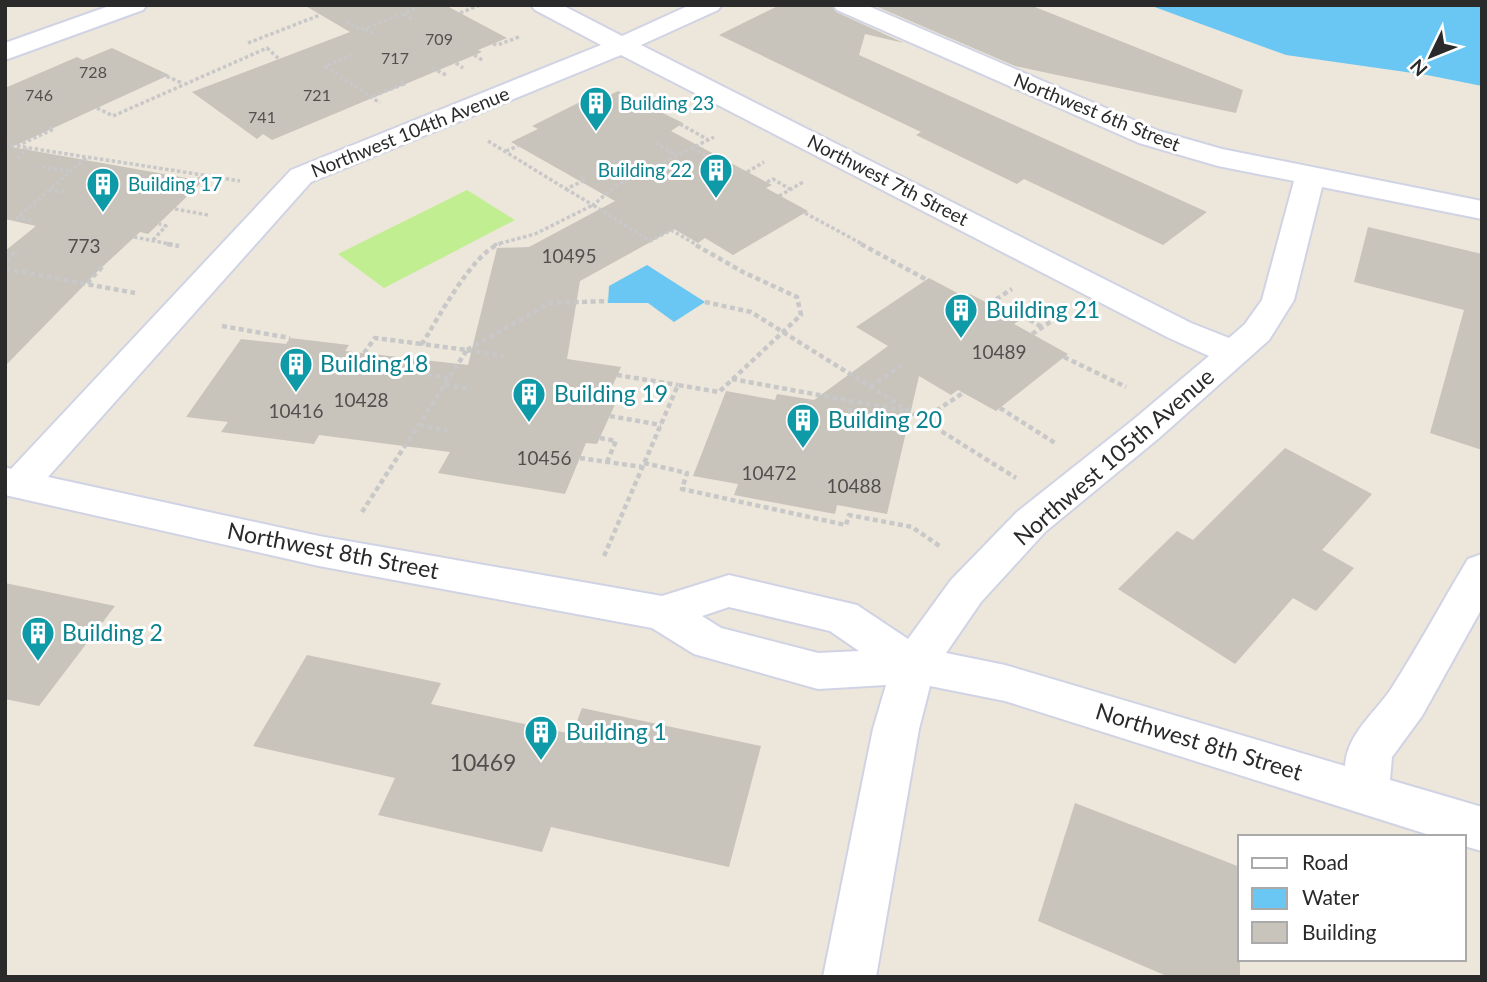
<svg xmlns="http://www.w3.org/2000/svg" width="1487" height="982" font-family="Lato,sans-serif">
	<rect width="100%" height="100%" fill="#ede6db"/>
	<path fill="#c1ee90" d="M467,190l48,30 -131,68 -46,-34z"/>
	<g fill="#6ac7f3">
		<path d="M1149,5h333v81l-55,-11 -141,-20z"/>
		<path d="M647,265l58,37 -31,20 -26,-19h-40l1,-17z"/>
	</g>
	<g fill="#c8c3bb">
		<path d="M304,5h141l62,33 -29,12 4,2 -210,88 -9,-6 -6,5 -65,-47 158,-60z"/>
		<path d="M780,5h51l5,7 68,31 -39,-9 -6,21 348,157 -44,33 -139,-66 -7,5 -101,-49 5,-3 -202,-97z"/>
		<path d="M873,5h157l213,85 -7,23 -221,-47z"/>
		<path d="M112,48l57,27 -157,72 191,34 -55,53 -8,-2 -41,38 -94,96v-115l31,-25 -31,-7v-131l72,-31 6,3z"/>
		<path d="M618,91l65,32 -12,8 101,54 -6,3 42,23 -75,44 -28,-17 -7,5 -24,-14 -94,52 -13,78 54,8 -14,31 10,2 -20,44 -11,-1 -21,51 -127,-21 12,-21 -131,-17 -5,9 -93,-12 7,-10 -42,-5 55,-78 45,5 4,-6 59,7 -4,6 123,14 29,-117 32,-1 86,-46 -104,-59 27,-13 -6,-3 54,-27 8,4z"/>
		<path d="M1368,227l114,27v196l-52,-17 34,-123 -110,-28z"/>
		<path d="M929,278l36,19 5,-3 50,26 -6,4 54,30 -72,57 -38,-21 -7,5 -32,-19 -32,138 -50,-9 -2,9 -101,-19 4,-11 -45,-8 33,-85 49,9 2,-6 37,6 74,-54 -32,-19z"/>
		<path d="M1285,448l87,46 -50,56 32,18 -38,43 -23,-13 -58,66 -117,-75 59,-58 16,9z"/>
		<path d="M5,583l110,23 -76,100 -34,-7z"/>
		<path d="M307,655l134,28 -10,21 141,30 10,-26 179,38 -32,121 -178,-40 -9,25 -164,-37 17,-37 -142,-32z"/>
		<path d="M1075,803l165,64v110h-71l-131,-56z"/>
	</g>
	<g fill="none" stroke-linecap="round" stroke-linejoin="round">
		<defs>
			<g id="minor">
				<path d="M112,5h35l-4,5 -138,50v-17z"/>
				<path d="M531,5h31l60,31 68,-31h32l-4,5 -77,35 550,278 38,15 16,-14 17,-24 32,-119 -76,-15 -79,-23 -302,-133 -4,-5h33l293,126 63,18 260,52v18l-160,-32 -28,113 -25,40 -110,98 -114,94 -64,70 -35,51 59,12 340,101c2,-32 29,-52 46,-77 27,-42 51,-87 77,-130l14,-5v54l-60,108 -30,41 -2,23 92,27v44l-18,-5v-9h-28l-431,-136 -75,-15 -11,43 -43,248h-53l50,-248 13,-44 -68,4 -124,-35 -42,-26 -333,-62 -314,-71v-28l6,2 280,-299 310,-125 -66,-35zM621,55l546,282 42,19 -76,64 -116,92 -66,68 -43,59 -51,-34 -128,-30 -67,21 -343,-60 -271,-59 263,-295zM729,607l101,24 29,20 -41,2 -97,-25 -19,-12z"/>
			</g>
		</defs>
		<use href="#minor" stroke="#d0d3e4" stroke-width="4"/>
		<g stroke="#c8c8c8" stroke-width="3.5" stroke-dasharray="3.5 2.5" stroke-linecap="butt">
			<path d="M460,13l20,-8"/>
			<path d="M404,14l10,7"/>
			<path d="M346,21l15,9 64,-25"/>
			<path d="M365,29l11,6"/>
			<path d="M248,43l72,-28"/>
			<path d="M493,44l5,1 23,-9"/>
			<path d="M353,55l-28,11 55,37"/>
			<path d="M474,55l10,6"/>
			<path d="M456,63l7,5"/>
			<path d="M432,68l14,7"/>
			<path d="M161,74l21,9"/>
			<path d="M373,96l31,-12 -3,-3"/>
			<path d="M97,108l16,8 154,-68 12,11"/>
			<path d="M680,124l27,15"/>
			<path d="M488,141l78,48 19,-9 -5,-4"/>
			<path d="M655,143l22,12"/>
			<path d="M5,144l81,13"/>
			<path d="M17,146l37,-17 -7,-3"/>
			<path d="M692,148l19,10"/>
			<path d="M506,151l12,-5"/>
			<path d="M17,158l11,-9"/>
			<path d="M612,160l26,14"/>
			<path d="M42,167l28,4"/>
			<path d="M747,172l17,-10"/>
			<path d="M198,180l5,-5 37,6"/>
			<path d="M767,182l6,-3 17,10"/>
			<path d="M566,189l27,16 24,-20 97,-48"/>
			<path d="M49,190l17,2"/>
			<path d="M779,196l24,-14"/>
			<path d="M175,209l33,6"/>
			<path d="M805,213l59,32"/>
			<path d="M31,220l-14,-2 70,-61 116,18"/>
			<path d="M134,237l41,8"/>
			<path d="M153,240l13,-14 -7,-2"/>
			<path d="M494,245l41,-11 58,-29 57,36 21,-11 26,15"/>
		</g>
		<g stroke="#c8c8c8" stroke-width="4.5" stroke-dasharray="5 3.5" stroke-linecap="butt">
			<path d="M167,244l12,2"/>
			<path d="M861,244l66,36"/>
			<path d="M5,261l14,-12"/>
			<path d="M5,269l130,24"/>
			<path d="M87,283l16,-17"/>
			<path d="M705,302l46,10 265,166"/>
			<path d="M989,304l23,-15"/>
			<path d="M1015,317l4,-3 23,13"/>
			<path d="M222,326l68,12"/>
			<path d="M1032,334l29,-19"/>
			<path d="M467,350l83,-47 58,-2"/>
			<path d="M467,350l37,6"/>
			<path d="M364,353l11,-15 47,6"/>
			<path d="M1064,357l62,30"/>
			<path d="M402,370l46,8"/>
			<path d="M617,375l61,10"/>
			<path d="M732,379l174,32"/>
			<path d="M445,385l26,4"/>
			<path d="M870,387l31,-21"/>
			<path d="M1000,408l55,35"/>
			<path d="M850,413l1,-12"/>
			<path d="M610,416l51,9"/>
			<path d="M922,420l41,-27"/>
			<path d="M895,421l14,-8"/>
			<path d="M419,425l29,6"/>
			<path d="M600,438l16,3 -9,21"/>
			<path d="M580,458l62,9"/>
			<path d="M644,463l43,10 -5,16 164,36 3,-10 63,12 29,20"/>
			<path d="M362,512l105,-162 -45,-6c15,-24 52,-93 78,-100"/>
			<path d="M604,556l74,-171 41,7 82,-77 -4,-18 -54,-25 -49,-28"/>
		</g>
		<use href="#minor" fill="#fff" fill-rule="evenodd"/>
	</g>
	<defs>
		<symbol id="building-pin" viewBox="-11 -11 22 30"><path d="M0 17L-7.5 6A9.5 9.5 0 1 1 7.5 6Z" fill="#0f9aa8" stroke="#fff"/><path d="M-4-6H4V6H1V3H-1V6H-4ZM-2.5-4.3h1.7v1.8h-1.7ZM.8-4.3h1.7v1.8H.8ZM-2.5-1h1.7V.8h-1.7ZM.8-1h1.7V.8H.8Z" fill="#fff"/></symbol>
	</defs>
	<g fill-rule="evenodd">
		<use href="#building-pin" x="577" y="84" width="38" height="52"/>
		<use href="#building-pin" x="697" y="151" width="38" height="52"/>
		<use href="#building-pin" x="84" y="165" width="38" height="52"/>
		<use href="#building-pin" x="942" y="291" width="38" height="52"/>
		<use href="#building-pin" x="277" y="345" width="38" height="52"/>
		<use href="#building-pin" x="510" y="375" width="38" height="52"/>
		<use href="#building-pin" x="784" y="401" width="38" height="52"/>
		<use href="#building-pin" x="19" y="614" width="38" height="52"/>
		<use href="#building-pin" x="522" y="713" width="38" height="52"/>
	</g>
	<g text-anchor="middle" stroke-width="6" stroke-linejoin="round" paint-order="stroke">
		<g font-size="16" fill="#52504e">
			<text x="439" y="45">709</text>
			<text x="395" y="64">717</text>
			<text x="93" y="78">728</text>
			<text x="39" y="101">746</text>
			<text x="317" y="101">721</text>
			<text x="262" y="123">741</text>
		</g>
		<g font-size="19" fill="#0d838f" stroke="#fff" text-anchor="start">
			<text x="620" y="110">Building 23</text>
			<text x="692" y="177" text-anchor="end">Building 22</text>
			<text x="128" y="191">Building 17</text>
		</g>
		<g font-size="19" fill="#2a2a2a" stroke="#fff">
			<text transform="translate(1097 112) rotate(22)" y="7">Northwest 6th Street</text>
			<text transform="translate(410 132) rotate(-22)" y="7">Northwest 104th Avenue</text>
			<text transform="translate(888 180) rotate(27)" y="7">Northwest 7th Street</text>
		</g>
		<g font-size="19" fill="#52504e">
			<text x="84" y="253">773</text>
			<text x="569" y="263">10495</text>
			<text x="999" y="359">10489</text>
			<text x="361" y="407">10428</text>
			<text x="296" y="418">10416</text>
			<text x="544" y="465">10456</text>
			<text x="769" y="480">10472</text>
			<text x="854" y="493">10488</text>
		</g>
		<g font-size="23" fill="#0d838f" stroke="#fff" text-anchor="start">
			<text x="986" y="318">Building 21</text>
			<text x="320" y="372">Building18</text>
			<text x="554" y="402">Building 19</text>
			<text x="828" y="428">Building 20</text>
			<text x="62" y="641">Building 2</text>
			<text x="566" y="740">Building 1</text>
		</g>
		<g font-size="23" fill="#2a2a2a" stroke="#fff">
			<text transform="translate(1114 457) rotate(-41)" y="8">Northwest 105th Avenue</text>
			<text transform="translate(333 551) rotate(11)" y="8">Northwest 8th Street</text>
			<text transform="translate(1199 742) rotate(17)" y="8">Northwest 8th Street</text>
		</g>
		<g font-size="23" fill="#52504e">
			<text x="483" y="771">10469</text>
		</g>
	</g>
	<rect width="1487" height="982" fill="none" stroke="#2a2a2a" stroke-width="14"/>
	<rect x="1238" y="835" width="228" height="126" fill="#ffffff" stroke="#aaaaaa" stroke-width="2"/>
	<rect x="1252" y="858" width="35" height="10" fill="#ffffff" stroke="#aaaaaa" stroke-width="2"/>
	<text x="1302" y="870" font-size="21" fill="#2a2a2a">Road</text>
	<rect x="1252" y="888" width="35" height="21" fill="#6ac7f3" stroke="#aaaaaa" stroke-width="2"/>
	<text x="1302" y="905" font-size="21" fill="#2a2a2a">Water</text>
	<rect x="1252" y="922" width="35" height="21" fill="#c8c3bb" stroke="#aaaaaa" stroke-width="2"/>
	<text x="1302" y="940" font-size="21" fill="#2a2a2a">Building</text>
	<g transform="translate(1431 56) rotate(227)" stroke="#ffffff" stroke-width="5" paint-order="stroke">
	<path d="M0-5L12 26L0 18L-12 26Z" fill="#2a2a2a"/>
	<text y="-10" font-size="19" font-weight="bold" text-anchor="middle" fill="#2a2a2a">N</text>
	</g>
</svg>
